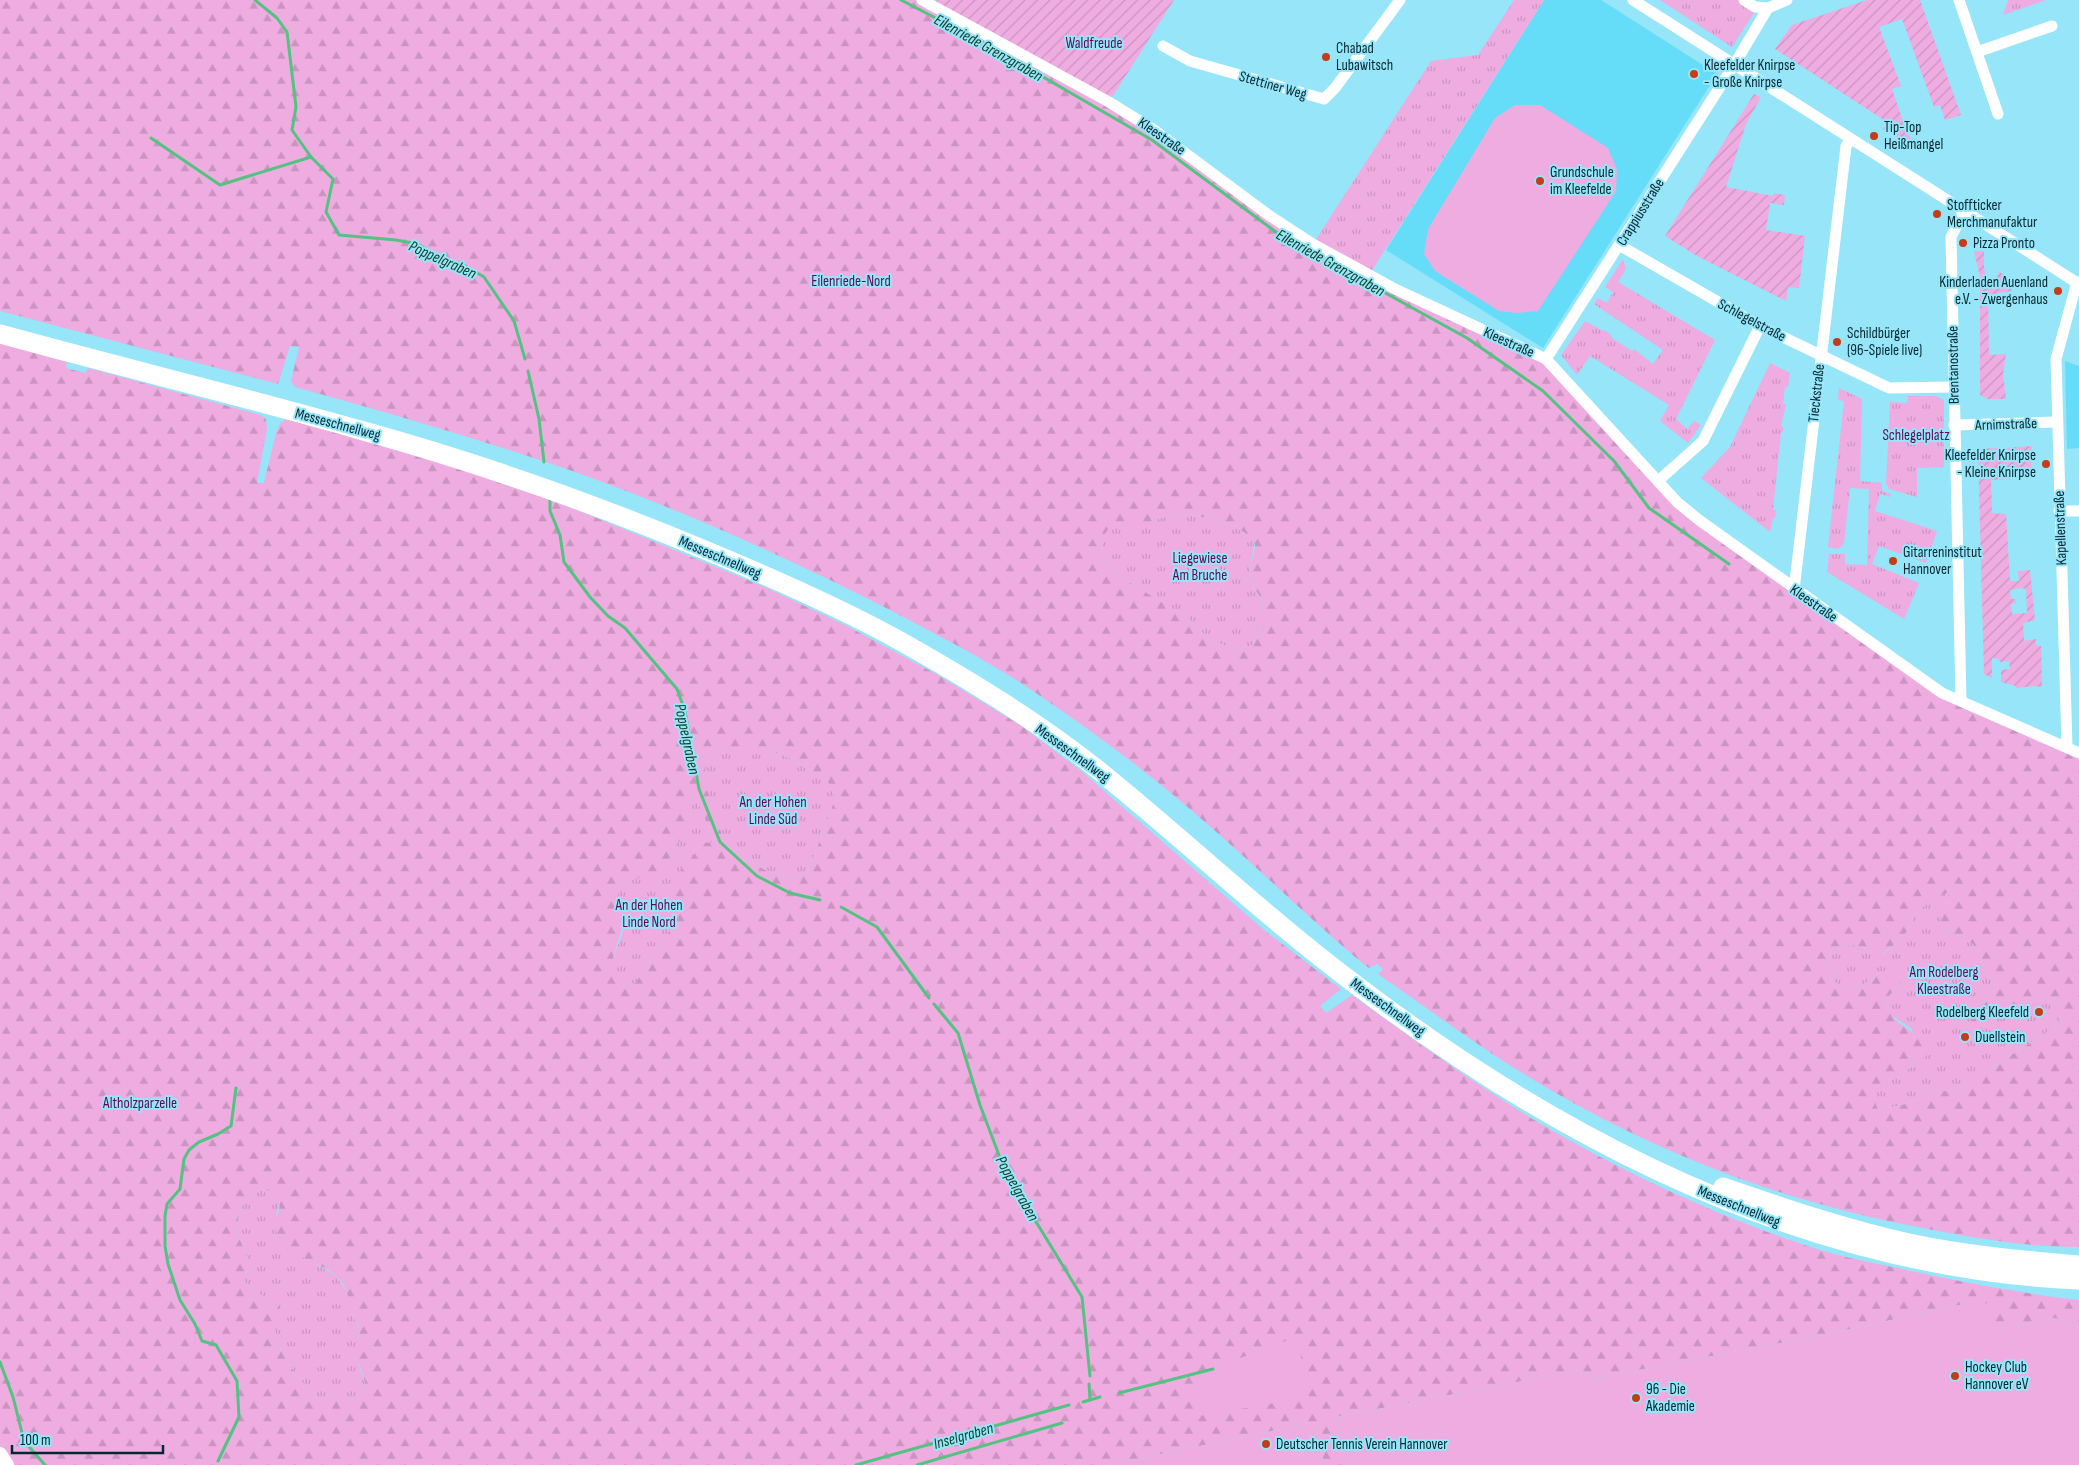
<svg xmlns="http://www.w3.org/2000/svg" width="2079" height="1465" font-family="'Sofia Sans Condensed',sans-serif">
	<defs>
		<pattern id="grass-tufts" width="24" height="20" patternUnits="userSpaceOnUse" patternTransform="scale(1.25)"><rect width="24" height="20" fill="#eface0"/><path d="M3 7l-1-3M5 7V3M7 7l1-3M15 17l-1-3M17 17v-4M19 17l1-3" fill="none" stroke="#cb94c0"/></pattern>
		<pattern id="forest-firs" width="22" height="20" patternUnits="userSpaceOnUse" patternTransform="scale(1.25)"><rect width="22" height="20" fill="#eface0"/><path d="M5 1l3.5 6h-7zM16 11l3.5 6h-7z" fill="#cb94c0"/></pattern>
		<pattern id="garden-furrows" width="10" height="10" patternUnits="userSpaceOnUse" patternTransform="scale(1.25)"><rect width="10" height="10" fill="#eface0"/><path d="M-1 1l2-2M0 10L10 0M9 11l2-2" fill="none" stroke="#cb94c0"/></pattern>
	</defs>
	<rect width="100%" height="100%" fill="#96e5f8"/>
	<g fill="#66ddf8">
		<path d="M1544,0h57l116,74 -174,274 -157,-98z"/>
		<path d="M2065,361l14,5v82l-12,1z"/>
	</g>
	<g fill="url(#grass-tufts)">
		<path d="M1514,0h30l-175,275 -56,-31 118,-183 47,-6z"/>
		<path d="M1660,0h80l16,10 -24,37z"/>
		<path d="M2008,0h38l-43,15z"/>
		<path d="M1623,259l3,10 -8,13 97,58 -39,79 11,10 7,-8 7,4 -13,18 -28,-22 9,-16 -79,-49 -13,19 -16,-20 24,-34 18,10 1,-1 8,6v2l20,13 2,-2 19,15 10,-14 -69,-46 4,-6 9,5 6,-11 -8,-5z"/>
		<path d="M1770,363l20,10 -2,14h-3l-2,17h3l-5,22 2,1v5l-2,1 -8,77h3l-1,8h-2l-3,14 -69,-54 29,-31z"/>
		<path d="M1839,388l23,11 -2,82 22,2v8l9,3 -1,3 -10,-3 -5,17 62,20 -11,32 -47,-17 -7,18 47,19 -15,36 -77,-47 2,-18h16v10l22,1 2,-76 -19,-1 -6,56 -6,5 -10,-2 16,-146 -6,-1z"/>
		<path d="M1908,396h28l8,4v67l-27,1v29l-28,-8 -3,-5 4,-82 17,1z"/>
		<path d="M1175,513c28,4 59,7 80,28l-6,31 4,14 10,15 -3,33 -8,11 -16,5 -26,-10 -21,-21 -73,-45 -15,-15 1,-20 7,-13 13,-4h28z"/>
		<path d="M725,748h39l28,11 34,21 7,8 2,10 -6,18 -22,58c-15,15 -71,-16 -81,-32 -5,-8 -8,-19 -12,-28 -8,-24 -20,-54 11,-66z"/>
		<path d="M685,790l11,8 19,44 -42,62 3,8 -1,10 -39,60 -6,4c-37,-6 -9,-38 -7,-57 0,-15 -8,-32 -4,-45l44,-16 29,-47z"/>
		<path d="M1951,890l-10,25 1,12 34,19 19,39c-7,18 -23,33 -35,49l2,5 31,-20 37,-20 24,3 6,12 -3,12 -104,66 -18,-2 -29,14 -28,6 -8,-20 49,-27 -7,-34 -21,-14 -5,-16 12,-13 3,-7 -22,-6 -10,8 -20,11 -18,-13 -5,-17 7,-14 21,-3 29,9 17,-14 14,-17 -1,-5 9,-11z"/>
		<path d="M263,1189c15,4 20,10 13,25l25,41 35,21 14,20 2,18 7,14 -2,25 2,12 6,19 -7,12 -38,3 -10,-5c-7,-15 -20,-25 -27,-40 -5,-8 -6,-18 -9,-27l6,-12v-8l-31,-20 -5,-6c3,-8 4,-15 3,-23 -1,-6 -5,-12 -7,-18 -6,-21 1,-45 23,-51z"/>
	</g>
	<g fill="url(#forest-firs)" fill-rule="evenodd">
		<path d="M0,0h922l149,79 242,165 222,108 142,150 265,191 137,60v494c-53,0 -105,-9 -156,-19 -154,-28 -298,-87 -429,-173 -39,-26 -77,-54 -116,-81l5,-5 -6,-5 -8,4 -8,-6c-58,-49 -112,-103 -170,-152 -50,-43 -103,-82 -158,-119 -44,-30 -92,-54 -139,-79 -109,-56 -223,-107 -339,-147 -86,-29 -173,-54 -260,-78l-4,-6 8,-34 -9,-1 -12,38 -278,-73zM1175,513c28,4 59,7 80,28v7l-6,24 4,14 10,15 -3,33 -8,11 -16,5 -26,-10 -21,-21 -73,-45 -15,-15 1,-20 8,-13 12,-4h28zM1950,891l-9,24 1,12 34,19 19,39c-7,18 -23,33 -35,49l2,6 31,-21 37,-20 24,3 6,12 -3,12 -104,66 -18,-2 -29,14 -28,6 -7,-20 48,-27 8,-8c-7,-27 -27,-25 -36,-41 -2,-4 -4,-11 -5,-15l12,-13 3,-7 -4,-6h-18l-10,8 -20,11 -18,-13 -5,-17 7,-14 21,-3 28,9 18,-14 14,-17 -1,-5 9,-11z"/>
		<path d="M0,343l67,19 -1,6 19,5 3,-5 173,47 5,4 1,10 -10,54h7l12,-50 4,-9 6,-5 150,42 124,42 207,85 80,38 91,49 82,50 60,45 184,160 77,59 -21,17 6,7 26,-18c62,45 124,90 189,129 76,45 172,90 255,118 33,12 67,19 101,26 60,13 121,25 182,32v26l-24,-8 -59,12 -32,-26 -141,31 -227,43 -17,-8 -243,47 9,48h-21l-9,-43 -207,43h-1108zM725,748h39l28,11 34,21 7,8 2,10 -6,18 -22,58c-15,15 -71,-16 -81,-32 -5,-8 -8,-19 -11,-28 -9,-24 -21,-54 10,-66zM686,791l10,7 19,44 -12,1 -35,44c-1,13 9,21 7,35l-39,60 -6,4c-37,-6 -6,-46 -7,-67 0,-13 -8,-23 -4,-35l37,-11 7,-5 29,-47zM263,1189c35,10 1,30 18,53 11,15 41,21 55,34 15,15 11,21 16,38 1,5 6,9 7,14 1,7 -3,18 -2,26 1,11 7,19 8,30l-7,12 -38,3 -10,-5c-7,-15 -20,-25 -27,-40 -5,-8 -6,-18 -9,-27l6,-12v-8l-31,-20 -5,-6c3,-8 4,-15 3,-23 -1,-6 -5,-12 -7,-18 -6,-21 1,-45 23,-51z"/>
	</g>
	<g fill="url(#garden-furrows)" fill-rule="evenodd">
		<path d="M937,0h237l-65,102 -176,-96z"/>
		<path d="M1867,0h53l41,115 -16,5 -5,-15 -6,2 -32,-88 -23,8 22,59 -9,3 15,44 7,10 -7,1 -24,-15 4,-7 -112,-73 17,-24z"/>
		<path d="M1754,94l6,3 -1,4 -13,23 -20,63 47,9 1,-3 11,2 -1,10 -14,-2 -4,27 39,6 -6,52 -11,-1 -2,14 -89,-45 -32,-20z"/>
		<path d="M1974,251h10v17l3,12 7,3 5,-11 6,3 -1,3 9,6 -2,7 -23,4 1,60 17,-1 -3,20 3,25h-18l-8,-4v-118z"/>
		<path d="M2032,446l-1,28h-19v5l-21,1 1,33 14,1 4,67h9l-1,-10 12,-1 5,50 -12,3 1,18 12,-2v6l5,1 1,41 -8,-1 -18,2v-2l-15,-4v-12l9,-1 -1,-8 -9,1 -1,-3 -7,-1v20l-8,-4 -6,-225 20,-1 1,3h4v-3zM2021,588l5,1 1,24 -15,1 -1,-10 5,-1 -1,-4h-4l-1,-9z"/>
	</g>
	<g fill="#eface0">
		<path d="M1515,105h25l68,43 9,22 -1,21 -78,120 -21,2 -18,-2 -64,-40 -11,-17 4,-25 67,-111z"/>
		<path d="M1991,1303l5,27 59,-12 24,8v139h-734l-9,-48 243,-47 17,8 227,-43 141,-31z"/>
		<path d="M1297,1337l12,60 -110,19 -5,-41z"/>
		<path d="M1315,1422l9,43h-216z"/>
	</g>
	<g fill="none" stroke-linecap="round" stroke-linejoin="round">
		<g stroke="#52c380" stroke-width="3">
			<path d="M255,0l22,18 10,14 9,75 -4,23 19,27 22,22 -7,33 13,23 57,5 22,4 24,15 20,5 22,13 30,44 11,38"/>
			<path d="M901,0l94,49 157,91 128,95 187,103 76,53 71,70 35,47 80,56"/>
			<path d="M151,138l69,47 91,-28"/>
			<path d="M528,371l11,48 5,43"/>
			<path d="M550,498v13l10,24 4,27 26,35 18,19 17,12 52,61 8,22 14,78 21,53 37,34 33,17 30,7"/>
			<path d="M841,907l36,20 52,71"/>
			<path d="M934,1004l24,29 22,72 25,66 77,126 8,79"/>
			<path d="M0,1362l13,35 11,44 21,24"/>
			<path d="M1089,1384l1,15"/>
			<path d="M1119,1393l94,-24"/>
			<path d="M1083,1402l17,-5"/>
			<path d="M218,1461l21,-44 -2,-36 -21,-36 -14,-4 -7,-17 -15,-24 -12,-36 -3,-18v-30l2,-12 13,-15 4,-30 5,-9 10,-8 19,-8 13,-8 5,-38"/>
			<path d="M856,1465l213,-60"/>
			<path d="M917,1465l145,-42"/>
		</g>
		<g stroke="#fff" stroke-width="11">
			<path d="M922,0l187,102 45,28 116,86 43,28 82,45 151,70 131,143 22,18 243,173 137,60"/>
			<path d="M1633,0l446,284"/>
			<path d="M1744,0l11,7 13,1"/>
			<path d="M1959,0l39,114"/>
			<path d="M1163,46l27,15 134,38 11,-11 65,-88"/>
			<path d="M1977,52l75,-26"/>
			<path d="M1619,245l141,81 129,62 64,-1"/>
			<path d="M1546,359l188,-294 34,-57 19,-8"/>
			<path d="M1954,425l103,-3"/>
			<path d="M1658,481l45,-40 57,-115"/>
			<path d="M2059,511h20"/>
			<path d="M1794,590l52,-444 5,-7"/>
			<path d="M1961,701l-10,-464 13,-26"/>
			<path d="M2067,747l-11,-388 21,-77"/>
		</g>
		<path stroke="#fff" stroke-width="14" d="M0,1454l7,11"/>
		<g stroke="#fff" stroke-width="19">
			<path d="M0,334c120,33 241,62 360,96 120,33 238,75 352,123 65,27 129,55 190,89 67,38 135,79 195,127 76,61 147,128 223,188 218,173 476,311 759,323"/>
			<path d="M1723,1187c61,21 122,42 186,56 56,12 113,17 170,22"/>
		</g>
	</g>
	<g fill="#c53c18" stroke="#96e5f8" stroke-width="2">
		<circle cx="1326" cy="57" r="5"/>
		<circle cx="1694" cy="74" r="5"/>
		<circle cx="1874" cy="136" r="5"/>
		<circle cx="1540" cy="181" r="5"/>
		<circle cx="1937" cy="214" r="5"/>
		<circle cx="1963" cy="243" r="5"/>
		<circle cx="2058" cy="291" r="5"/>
		<circle cx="1837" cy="342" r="5"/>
		<circle cx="2046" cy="464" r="5"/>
		<circle cx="1893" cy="561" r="5"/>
		<circle cx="2039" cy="1012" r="5"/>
		<circle cx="1965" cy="1037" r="5"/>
		<circle cx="1955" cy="1376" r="5"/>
		<circle cx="1636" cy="1398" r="5"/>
		<circle cx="1266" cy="1444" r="5"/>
	</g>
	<g text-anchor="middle" stroke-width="4" stroke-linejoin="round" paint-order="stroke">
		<g font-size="15" fill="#5d0b52" stroke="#96e5f8">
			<text x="1094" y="48">Waldfreude</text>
			<text x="851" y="286">Eilenriede-Nord</text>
			<text x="1916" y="440">Schlegelplatz</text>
			<text x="1200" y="563">Liegewiese<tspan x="1200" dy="17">Am Bruche</tspan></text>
			<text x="773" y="807">An der Hohen<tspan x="773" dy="17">Linde Süd</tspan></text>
			<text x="649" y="910">An der Hohen<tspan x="649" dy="17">Linde Nord</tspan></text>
			<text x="1944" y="977">Am Rodelberg<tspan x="1944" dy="17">Kleestraße</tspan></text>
			<text x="140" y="1108">Altholzparzelle</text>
		</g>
		<g font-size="15" fill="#052830" stroke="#96e5f8" text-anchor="start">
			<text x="1336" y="53">Chabad<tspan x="1336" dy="17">Lubawitsch</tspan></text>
			<text x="1704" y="70">Kleefelder Knirpse<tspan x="1704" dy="17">- Große Knirpse</tspan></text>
			<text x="1884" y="132">Tip-Top<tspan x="1884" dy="17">Heißmangel</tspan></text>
			<text x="1550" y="177">Grundschule<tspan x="1550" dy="17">im Kleefelde</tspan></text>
			<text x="1947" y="210">Stoffticker<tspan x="1947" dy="17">Merchmanufaktur</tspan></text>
			<text x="1973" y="248">Pizza Pronto</text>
			<text x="2048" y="287" text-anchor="end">Kinderladen Auenland<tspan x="2048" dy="17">e.V. - Zwergenhaus</tspan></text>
			<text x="1847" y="338">Schildbürger<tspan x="1847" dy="17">(96-Spiele live)</tspan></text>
			<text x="2036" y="460" text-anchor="end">Kleefelder Knirpse<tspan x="2036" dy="17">- Kleine Knirpse</tspan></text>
			<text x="1903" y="557">Gitarreninstitut<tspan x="1903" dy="17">Hannover</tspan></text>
			<text x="2029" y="1017" text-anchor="end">Rodelberg Kleefeld</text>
			<text x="1975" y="1042">Duellstein</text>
			<text x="1965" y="1372">Hockey Club<tspan x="1965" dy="17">Hannover eV</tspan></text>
			<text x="1646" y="1394">96 - Die<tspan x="1646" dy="17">Akademie</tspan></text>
			<text x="1276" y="1449">Deutscher Tennis Verein Hannover</text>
		</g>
		<g font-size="15" fill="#052830" stroke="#96e5f8">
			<text transform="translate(1273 85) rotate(16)" y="5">Stettiner Weg</text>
			<text transform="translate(1162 136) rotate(35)" y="5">Kleestraße</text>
			<text transform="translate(1640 212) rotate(-58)" y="5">Crappiusstraße</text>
			<text transform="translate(1752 320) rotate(28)" y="5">Schlegelstraße</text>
			<text transform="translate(1509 342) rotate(24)" y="5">Kleestraße</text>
			<text transform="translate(1953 365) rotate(-91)" y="5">Brentanostraße</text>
			<text transform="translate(1816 393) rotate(-84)" y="5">Tieckstraße</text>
			<text transform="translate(338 424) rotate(15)" y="5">Messeschnellweg</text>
			<text transform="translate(2006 424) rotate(-2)" y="5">Arnimstraße</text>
			<text transform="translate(2060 528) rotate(-92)" y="5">Kapellenstraße</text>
			<text transform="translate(720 557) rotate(23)" y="5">Messeschnellweg</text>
			<text transform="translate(1814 603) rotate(35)" y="5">Kleestraße</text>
			<text transform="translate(1073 753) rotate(36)" y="5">Messeschnellweg</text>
			<text transform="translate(1388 1007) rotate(36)" y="5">Messeschnellweg</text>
			<text transform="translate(1739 1206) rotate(22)" y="5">Messeschnellweg</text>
		</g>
		<g font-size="16" font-style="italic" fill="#113f25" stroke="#96e5f8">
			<text transform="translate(989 47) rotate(29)" y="6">Eilenriede Grenzgraben</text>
			<text transform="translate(443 259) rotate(24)" y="6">Poppelgraben</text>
			<text transform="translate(1331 262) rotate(29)" y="6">Eilenriede Grenzgraben</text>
			<text transform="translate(688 739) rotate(78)" y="6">Poppelgraben</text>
			<text transform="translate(1018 1188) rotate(61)" y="6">Poppelgraben</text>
			<text transform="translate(963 1435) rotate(-16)" y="6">Inselgraben</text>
		</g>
	</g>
	<path d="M12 1445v8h151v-8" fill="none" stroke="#052830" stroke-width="2.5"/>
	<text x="20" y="1445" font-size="15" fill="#052830" stroke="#96e5f8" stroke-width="4" paint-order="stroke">100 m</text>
</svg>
